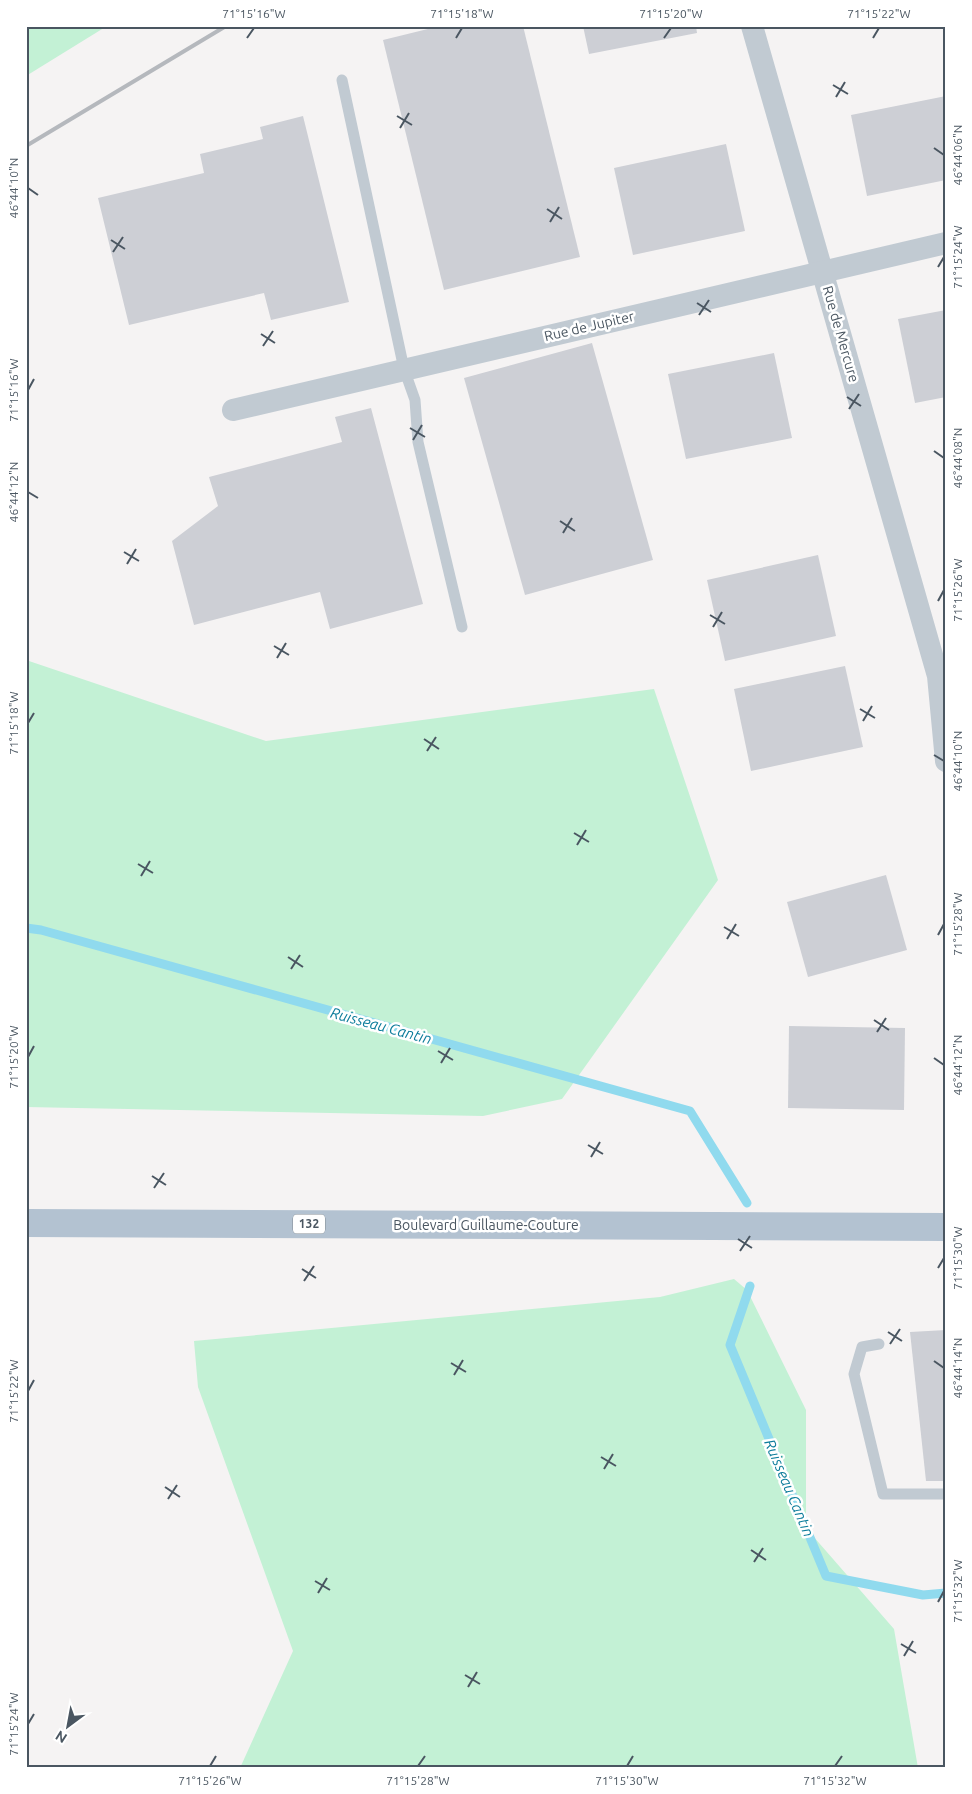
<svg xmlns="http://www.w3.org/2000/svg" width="972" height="1794" font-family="Ubuntu,sans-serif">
	<rect width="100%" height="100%" fill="#f5f3f3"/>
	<g fill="#c3f1d5">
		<path d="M26,26h81l-81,50z"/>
		<path d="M26,660l240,81 388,-52 64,191 -156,219 -79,17 -457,-9z"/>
		<path d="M734,1279l13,11 59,120v118l88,101 24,139h-678l53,-117 -95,-264 -4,-46 466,-44z"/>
	</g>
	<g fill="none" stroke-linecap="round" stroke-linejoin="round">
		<g stroke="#90daee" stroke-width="9">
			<path d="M26,928l15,2 649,181 57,92"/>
			<path d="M750,1286l-20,59 96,231 97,19 23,-2"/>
		</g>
	</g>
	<g fill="#cdcfd5">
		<path d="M440,26h83l57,231 -136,33 -61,-250z"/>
		<path d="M583,26h113l1,7 -108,21z"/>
		<path d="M946,96v84l-79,16 -16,-81z"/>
		<path d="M303,116l46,186 -78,18 -7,-27 -135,32 -31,-127 106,-25 -4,-19 63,-15 -3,-12z"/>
		<path d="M726,144l19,87 -112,24 -19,-87z"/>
		<path d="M946,310v87l-31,6 -17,-84z"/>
		<path d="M592,343l61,217 -128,35 -61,-217z"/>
		<path d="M774,353l18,85 -106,21 -18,-85z"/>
		<path d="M371,408l52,196 -93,25 -10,-37 -126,33 -22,-84 46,-35 -9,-29 133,-35 -7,-25z"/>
		<path d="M818,555l18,81 -111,25 -18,-81z"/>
		<path d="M845,666l18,81 -112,24 -17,-82z"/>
		<path d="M886,875l21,75 -99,27 -21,-75z"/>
		<path d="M789,1026l116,2 -1,82 -116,-2z"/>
		<path d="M946,1330v151h-20l-16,-149z"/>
	</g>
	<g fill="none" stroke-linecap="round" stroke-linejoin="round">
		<g stroke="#c1cad2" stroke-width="11">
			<path d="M342,80l62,289 11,31 3,42 44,185"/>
			<path d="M879,1344l-17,3 -8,27 29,120h63"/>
		</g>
		<g stroke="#c1cad2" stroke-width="22">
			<path d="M752,26l186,650 8,85"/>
			<path d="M233,410l713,-167"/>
		</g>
		<path stroke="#b3c2d1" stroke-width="28" d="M26,1223l920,4"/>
		<path stroke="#b5b8bd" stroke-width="4" d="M26,146l200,-120"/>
	</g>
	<path fill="none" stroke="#4a5661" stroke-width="2" d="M247,38l7,-10M456,38l6,-10M664,38l7,-10M873,38l6,-10M833,85l15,9M836,97l9,-15M397,116l15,9M400,128l9,-15M934,148l10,7M28,188l10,7M547,209l15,10M550,222l9,-15M111,240l14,9M113,252l10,-15M938,267l6,-10M697,303l14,9M699,315l10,-15M261,334l14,9M263,346l10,-15M28,390l6,-11M847,397l14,9M849,409l10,-15M410,428l15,9M413,440l9,-15M934,451l10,7M28,492l10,6M560,521l15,10M563,533l9,-15M124,552l15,9M127,564l9,-15M938,601l6,-11M710,615l15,9M713,627l9,-15M274,646l15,9M277,658l9,-15M860,709l15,9M863,721l9,-15M28,723l6,-10M424,739l15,10M427,751l9,-14M934,755l10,6M574,833l15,9M577,845l9,-15M138,864l15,9M141,876l9,-15M724,927l15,9M938,935l6,-11M727,939l9,-15M288,957l15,10M291,969l9,-14M874,1020l15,10M877,1032l9,-14M438,1051l15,9M28,1057l6,-11M934,1058l10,7M441,1063l9,-15M588,1145l15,9M591,1157l9,-15M152,1176l14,9M154,1188l10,-15M738,1239l14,9M740,1251l10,-15M938,1268l6,-10M302,1269l14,9M304,1281l10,-15M888,1332l14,9M890,1344l10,-15M934,1361l10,7M451,1363l15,9M454,1375l9,-15M28,1391l6,-11M601,1457l15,9M604,1469l9,-15M165,1487l15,10M168,1499l9,-14M751,1550l15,10M754,1562l9,-14M315,1581l15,9M318,1593l9,-15M938,1602l6,-11M901,1644l15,9M904,1656l9,-15M465,1675l15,9M468,1687l9,-15M28,1724l6,-10M210,1766l6,-10M418,1766l7,-10M627,1766l6,-10M835,1766l7,-10"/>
	<g text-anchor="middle" stroke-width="5" stroke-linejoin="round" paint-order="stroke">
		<rect fill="#fff" stroke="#808990" stroke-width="1" x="293" y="1214.5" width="32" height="19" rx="4"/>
		<g font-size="12" font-weight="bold" fill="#4a5661">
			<text x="309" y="1228">132</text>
		</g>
		<g font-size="14" fill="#4a5661" stroke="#fff">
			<text transform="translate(589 326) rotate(-13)" y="5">Rue de Jupiter</text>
			<text transform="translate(841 334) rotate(74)" y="5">Rue de Mercure</text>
			<text x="486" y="1230">Boulevard Guillaume-Couture</text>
		</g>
		<g font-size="15" font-style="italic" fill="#0c7c9b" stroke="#fff">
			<text transform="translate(381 1026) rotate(15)" y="5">Ruisseau Cantin</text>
			<text transform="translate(789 1488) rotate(67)" y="5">Ruisseau Cantin</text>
		</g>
	</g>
	<rect width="972" height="1794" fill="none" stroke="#ffffff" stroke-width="55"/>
	<g transform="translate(68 1726) rotate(212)" stroke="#ffffff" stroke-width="4" paint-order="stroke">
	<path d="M0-4L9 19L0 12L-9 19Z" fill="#4a5661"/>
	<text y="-8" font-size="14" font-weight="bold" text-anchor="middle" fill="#4a5661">N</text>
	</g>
	<rect x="28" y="28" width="916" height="1738" fill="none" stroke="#4a5661" stroke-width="2"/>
	<g font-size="12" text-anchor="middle" fill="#4a5661">
		<text x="254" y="18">71°15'16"W</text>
		<text x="462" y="18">71°15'18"W</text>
		<text x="671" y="18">71°15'20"W</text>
		<text x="879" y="18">71°15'22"W</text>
		<text transform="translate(958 155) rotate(-90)" y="4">46°44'06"N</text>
		<text transform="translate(14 188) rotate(-90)" y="4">46°44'10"N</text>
		<text transform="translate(958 257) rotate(-90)" y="4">71°15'24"W</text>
		<text transform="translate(14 390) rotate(-90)" y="4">71°15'16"W</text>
		<text transform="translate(958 458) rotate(-90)" y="4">46°44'08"N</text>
		<text transform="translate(14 492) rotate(-90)" y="4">46°44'12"N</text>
		<text transform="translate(958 590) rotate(-90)" y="4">71°15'26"W</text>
		<text transform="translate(14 723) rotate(-90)" y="4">71°15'18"W</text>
		<text transform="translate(958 761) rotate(-90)" y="4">46°44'10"N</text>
		<text transform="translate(958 924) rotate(-90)" y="4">71°15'28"W</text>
		<text transform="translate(14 1057) rotate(-90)" y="4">71°15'20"W</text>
		<text transform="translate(958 1065) rotate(-90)" y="4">46°44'12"N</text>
		<text transform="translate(958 1258) rotate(-90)" y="4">71°15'30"W</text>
		<text transform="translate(958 1368) rotate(-90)" y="4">46°44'14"N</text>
		<text transform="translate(14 1391) rotate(-90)" y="4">71°15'22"W</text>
		<text transform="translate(958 1591) rotate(-90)" y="4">71°15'32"W</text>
		<text transform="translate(14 1724) rotate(-90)" y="4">71°15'24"W</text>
		<text x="210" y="1785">71°15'26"W</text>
		<text x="418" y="1785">71°15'28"W</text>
		<text x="627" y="1785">71°15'30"W</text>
		<text x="835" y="1785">71°15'32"W</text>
	</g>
</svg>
